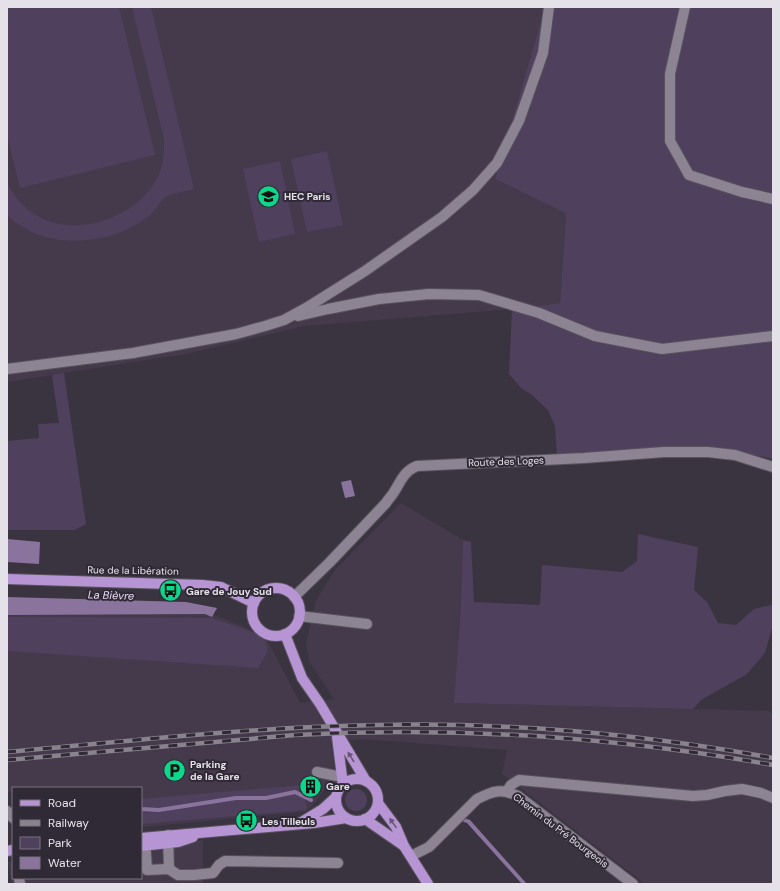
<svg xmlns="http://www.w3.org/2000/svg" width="780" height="891" font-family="'DM Sans',sans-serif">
	<rect width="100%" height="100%" fill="#3a3440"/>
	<g fill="#443a4c">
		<path d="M7,7h538l-50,172 71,33 -6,91 -48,6 -208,17 -122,29 -36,5 -139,22z"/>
		<path d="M401,503l62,37 -8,163 314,8 4,3v170h-128l-143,-110 5,-24 -143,-11 -33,3 3,23 -5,19 -17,22 -8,6 -163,15v-39h-128v3l-6,1v-178h205l53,22 35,67 34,-4 -25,-38 -3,-18 10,-43 19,-30z"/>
		<path d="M203,840v44h-191l-4,-22h5v16h128v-30l39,-4z"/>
	</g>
	<g fill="#4f405d">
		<path d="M7,7h112l36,148 -135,33 -13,-53z"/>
		<path d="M132,7h19l43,182c-7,2 -24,5 -29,8 -5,4 -10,14 -16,19 -30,24 -75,31 -110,19 -8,-3 -30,-14 -32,-22 -2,-6 0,-24 0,-31 8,17 21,31 39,38 40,17 101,-8 115,-51 3,-9 3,-20 3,-30z"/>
		<path d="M545,7h228v452l-46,-10 -170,7 -2,-30 -7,-16 -16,-15 -11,-7 -12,-14 3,-65 48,-6 6,-90 -71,-34z"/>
		<path d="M327,151l16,74 -36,7 -16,-73z"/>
		<path d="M280,161l15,73 -36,8 -16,-73z"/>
		<path d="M64,373l22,151 -11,6h-68v-89l32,-3 -1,-14 21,-1 -7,-48z"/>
		<path d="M638,534l60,13 -4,43 13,12 11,21 18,2 18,-16 17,-4 2,1v18l-8,29 -18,21 -46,26 -8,9 -239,-6 6,-87 3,-76 8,2 3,60 66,3 2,-40 80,7 15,-11z"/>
		<path d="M7,617l205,1 51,18 5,15 -10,17 -251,-17z"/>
		<path d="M303,785l4,25 -166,14v-25z"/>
		<circle cx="356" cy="800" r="11"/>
	</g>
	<g fill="#8a749e">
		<path d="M351,480l4,16 -10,2 -4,-16z"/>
		<path d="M7,539l33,3 -1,22 -32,-2z"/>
		<path d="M7,597l179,5 31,6 -5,9 -7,-3 -198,1z"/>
		<path d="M461,817l9,3 57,64h-5l-55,-61 -9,-3z"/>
	</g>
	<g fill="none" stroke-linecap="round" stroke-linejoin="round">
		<path stroke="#8a749e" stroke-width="4" d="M141,809l18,1 77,-12h30l29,-6 16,8"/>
		<defs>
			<g id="minor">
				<path d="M685,7l-15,67v67l19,34 53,17 31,7"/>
				<path d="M298,316l30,-7 51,-10 50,-5 50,1 60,18 56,23 67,13 111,-13"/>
				<path d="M7,369l126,-16 103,-19 29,-8 19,-6 22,-12 59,-37 77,-54 31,-27 24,-27 22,-42 24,-68 6,-46"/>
				<path d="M294,597l36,-35 56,-59c2,-4 6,-7 8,-11 7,-11 10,-21 23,-26l167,-8 80,-6h44l27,3 38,12"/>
				<path d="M299,616l68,8"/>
				<path d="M317,772l25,5"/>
				<path d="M507,791l4,-6 8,-5 174,16 14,-1 18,-4 17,-2 19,4 12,5"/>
				<path d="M7,811l6,7"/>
				<path d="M168,835l1,34"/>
				<path d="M145,838l2,32 22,-1 9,6h16l19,-2 6,-8 6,-4 113,2"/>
				<path d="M411,856l18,-9 48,-48c16,-8 24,-11 41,-3l115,88"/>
				<path d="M19,878l1,6"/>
			</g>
			<g id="major">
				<path d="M7,579l195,6 19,2 33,16"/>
				<circle cx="276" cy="612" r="24"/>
				<path d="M285,634l17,44 18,26 46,77"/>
				<path d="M337,737l6,48"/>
				<circle cx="357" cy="800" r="21"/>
				<path d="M378,803l18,24 8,19 24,38"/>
				<path d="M365,819l39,27"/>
				<path d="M300,823l23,-14 13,-12"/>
				<path d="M141,838l173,-15 32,-5"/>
				<path d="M141,846l37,-4 15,-5"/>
				<path d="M7,851l6,-1"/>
			</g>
		</defs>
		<use href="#minor" stroke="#58525d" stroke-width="12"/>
		<use href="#major" stroke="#58525d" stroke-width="12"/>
		<use href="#minor" stroke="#8c8493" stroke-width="10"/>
		<use href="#major" stroke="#b795d4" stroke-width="10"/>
		<defs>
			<g id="rail">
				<path d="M7,752c123,-11 246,-25 370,-27 133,-3 265,9 396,33"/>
				<path d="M7,760l288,-25c160,-9 320,2 478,30"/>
			</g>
		</defs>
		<use href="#rail" stroke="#88838d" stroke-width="4.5"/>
		<use href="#rail" stroke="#302a36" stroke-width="3" stroke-dasharray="9" stroke-linecap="butt"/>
	</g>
	<defs><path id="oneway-solid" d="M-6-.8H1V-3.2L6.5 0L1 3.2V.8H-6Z"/></defs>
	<g fill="#665575">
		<use href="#oneway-solid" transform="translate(351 757) rotate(-121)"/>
		<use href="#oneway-solid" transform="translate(393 823) rotate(-125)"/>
	</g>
	<defs>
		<symbol id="university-disc" viewBox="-11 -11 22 22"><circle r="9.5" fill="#0ad98b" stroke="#302a36"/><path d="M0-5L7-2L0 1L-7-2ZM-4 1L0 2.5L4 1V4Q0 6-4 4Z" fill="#111"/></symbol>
		<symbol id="bus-disc" viewBox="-11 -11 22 22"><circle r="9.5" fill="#0ad98b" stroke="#302a36"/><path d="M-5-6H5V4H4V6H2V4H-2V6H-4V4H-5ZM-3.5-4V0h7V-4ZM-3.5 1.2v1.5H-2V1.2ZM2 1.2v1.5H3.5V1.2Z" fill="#111"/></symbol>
		<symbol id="parking-disc" viewBox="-11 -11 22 22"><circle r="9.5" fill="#0ad98b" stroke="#302a36"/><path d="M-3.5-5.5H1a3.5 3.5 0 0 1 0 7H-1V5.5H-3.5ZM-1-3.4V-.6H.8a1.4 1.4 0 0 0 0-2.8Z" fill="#111"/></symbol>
		<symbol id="building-disc" viewBox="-11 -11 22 22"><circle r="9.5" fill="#0ad98b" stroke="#302a36"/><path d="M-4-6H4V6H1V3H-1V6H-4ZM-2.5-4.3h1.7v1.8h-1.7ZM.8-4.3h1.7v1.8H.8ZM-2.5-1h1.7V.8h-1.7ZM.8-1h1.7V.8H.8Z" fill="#111"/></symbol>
	</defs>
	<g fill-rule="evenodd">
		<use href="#university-disc" x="256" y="184" width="25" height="25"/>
		<use href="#bus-disc" x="158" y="578" width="25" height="25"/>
		<use href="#parking-disc" x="162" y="758" width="25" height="25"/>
		<use href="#building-disc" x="298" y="774" width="25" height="25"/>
		<use href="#bus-disc" x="234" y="808" width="25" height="25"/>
	</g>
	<g text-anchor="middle" stroke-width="4" stroke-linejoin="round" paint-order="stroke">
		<g font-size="10" font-weight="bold" fill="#e5e1e9" stroke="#302a36" text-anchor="start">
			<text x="284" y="200">HEC Paris</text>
			<text x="186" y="595">Gare de Jouy Sud</text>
			<text x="190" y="768">Parking<tspan x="190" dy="12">de la Gare</tspan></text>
			<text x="326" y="790">Gare</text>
			<text x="262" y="825">Les Tilleuls</text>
		</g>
		<g font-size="10" fill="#e5e1e9" stroke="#302a36">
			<text transform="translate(506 461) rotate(-2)" y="4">Route des Loges</text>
			<text transform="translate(133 570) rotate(1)" y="4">Rue de la Libération</text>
			<text transform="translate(561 830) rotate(37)" y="4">Chemin du Pré Bourgeois</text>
		</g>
		<g font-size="11" font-style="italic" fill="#eaddf8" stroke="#302a36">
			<text transform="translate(111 595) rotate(2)" y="4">La Bièvre</text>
		</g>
	</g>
	<rect width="780" height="891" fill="none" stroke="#e5e1e9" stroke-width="16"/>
	<rect x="12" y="787" width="130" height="92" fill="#302a36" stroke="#78737e"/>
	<rect x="20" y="800" width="20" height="6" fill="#b795d4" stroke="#78737e"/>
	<text x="48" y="807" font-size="12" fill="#e5e1e9">Road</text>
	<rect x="20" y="820" width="20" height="6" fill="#88838d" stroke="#78737e"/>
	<text x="48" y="827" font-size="12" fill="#e5e1e9">Railway</text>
	<rect x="20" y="837" width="20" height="12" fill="#4f405d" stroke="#78737e"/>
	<text x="48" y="847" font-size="12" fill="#e5e1e9">Park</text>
	<rect x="20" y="857" width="20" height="12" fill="#8a749e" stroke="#78737e"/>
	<text x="48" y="867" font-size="12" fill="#e5e1e9">Water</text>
</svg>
